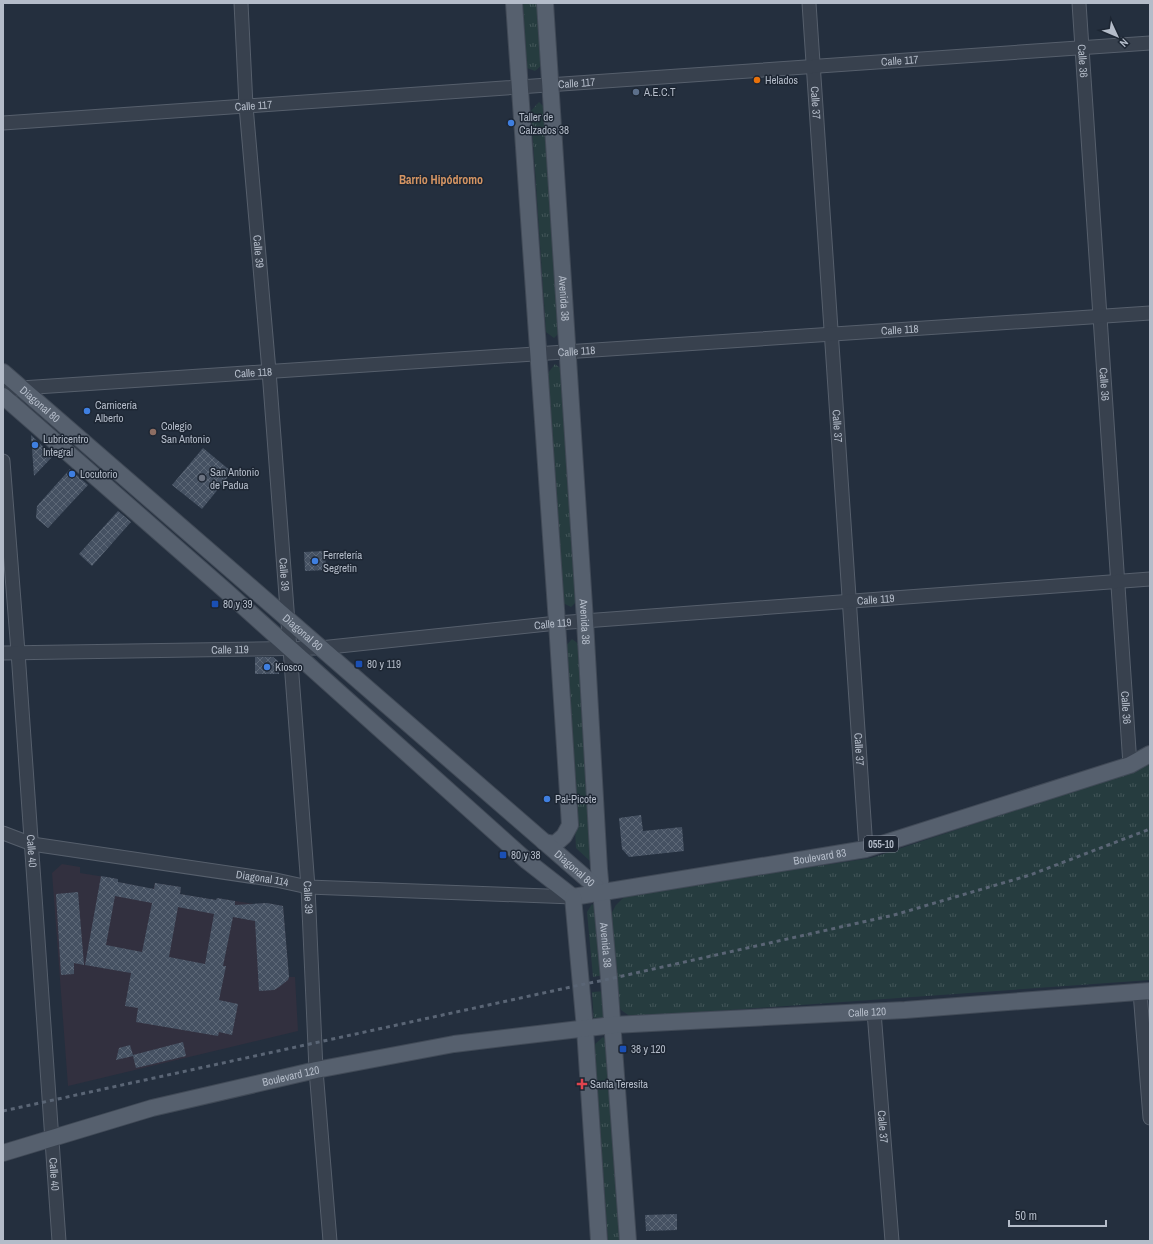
<svg xmlns="http://www.w3.org/2000/svg" width="1153" height="1244" font-family="'Archivo Narrow',sans-serif">
	<defs>
		<pattern id="grass-tufts" width="24" height="20" patternUnits="userSpaceOnUse"><rect width="24" height="20" fill="#263c3f"/><path d="M3 7l-1-3M5 7V3M7 7l1-3M15 17l-1-3M17 17v-4M19 17l1-3" fill="none" stroke="#435659"/></pattern>
		<pattern id="building-cross-hatch" width="8" height="8" patternUnits="userSpaceOnUse"><rect width="8" height="8" fill="#455162"/><path d="M0 0l8 8M0 8l8-8" fill="none" stroke="#5d6877"/></pattern>
	</defs>
	<rect width="100%" height="100%" fill="#242f3e"/>
	<path fill="#32303f" d="M62,864l18,3v6l38,6v3l35,7 2,-6 26,4 -1,7 36,6 1,-2 37,6 13,-1 16,3 6,71h6l3,54 -230,55 -16,-213z"/>
	<g fill="url(#grass-tufts)">
		<path d="M523,3h16l4,61 -8,7 -8,-3z"/>
		<path d="M539,102l8,8 14,221 -7,7 -8,-6 -15,-221z"/>
		<path d="M555,364l9,7 13,230 -6,6 -8,-4 -15,-230z"/>
		<path d="M572,639l8,6 11,217 -15,-14 -11,-201z"/>
		<path d="M1150,763v217l-519,37 -10,-7 -4,-10 -7,-84 6,-11 10,-10 245,-37 261,-86z"/>
		<path d="M592,904l7,7 5,64 -11,2 -6,-65z"/>
		<path d="M606,991l2,31 -14,1 -2,-31z"/>
		<path d="M603,1037l7,7 12,197h-14l-14,-196z"/>
	</g>
	<g fill="url(#building-cross-hatch)" fill-rule="evenodd">
		<path d="M31,435l22,21 -19,20z"/>
		<path d="M203,448l29,24 -30,37 -30,-24z"/>
		<path d="M70,469l18,16 -40,43 -12,-10 1,-12z"/>
		<path d="M118,511l13,11 -39,44 -13,-12z"/>
		<path d="M325,551l1,19 -21,1 -1,-19z"/>
		<path d="M255,657h18l5,4 1,13h-24z"/>
		<path d="M641,815l2,16 39,-4 2,24 -55,6 -7,-8 -3,-31z"/>
		<path d="M101,876l17,3v3l36,7 1,-6 26,4 -1,7 36,6 1,-2 18,3v4l32,-2 16,3 6,71 -1,3 -9,7 -5,3 -15,1 -4,-70 -22,-4 -10,49h3l-7,34 19,4 -6,31 -13,-3 -1,4 -82,-14 2,-14 -13,-2 6,-33 -46,-8zM115,896l37,7 -10,49 -36,-7zM178,907l36,7 -9,50 -36,-7z"/>
		<path d="M78,892l6,73 -10,-2v11l-13,1 -5,-81z"/>
		<path d="M183,1042l3,14 -50,12 -3,-12 -17,4 3,-12 11,-3 3,10z"/>
		<path d="M677,1214v16l-31,1 -1,-16z"/>
	</g>
	<g fill="none" stroke-linecap="round" stroke-linejoin="round">
		<defs>
			<g id="minor">
				<path id="s1" d="M241,3l5,103 23,265 39,516 8,183 14,171"/>
				<path id="s2" d="M809,3l57,846"/>
				<path id="s3" d="M1079,3l51,762"/>
				<path id="s4" d="M3,123l1147,-80"/>
				<path id="s5" d="M3,391l18,-3 1129,-75"/>
				<path id="s6" d="M3,461l15,191 41,589"/>
				<path id="s7" d="M3,653l317,-5 237,-25 593,-44"/>
				<path id="s8" d="M3,833l29,11 244,36 32,7 265,10"/>
				<path d="M1140,992l10,126"/>
				<path id="s9" d="M874,1012l18,229"/>
			</g>
			<g id="major">
				<path d="M514,3l43,620 13,202 -6,11 -9,8 -11,-2"/>
				<path id="s10" d="M545,3l40,618 14,248 10,110 19,262"/>
				<path id="s11" d="M3,372l599,520"/>
				<path d="M3,396l224,196 300,269 46,36"/>
				<path id="s12" d="M573,897l293,-48 264,-84 20,-11"/>
				<path d="M573,897l12,132 14,212"/>
				<path id="s13" d="M3,1153l149,-45 164,-38 138,-26 159,-19 292,-15 245,-19"/>
			</g>
		</defs>
		<use href="#minor" stroke="#565f6c" stroke-width="15"/>
		<use href="#major" stroke="#414a57" stroke-width="18"/>
		<use href="#minor" stroke="#38414e" stroke-width="13"/>
		<use href="#major" stroke="#56606e" stroke-width="16"/>
		<path stroke="#5a6575" stroke-width="3" stroke-dasharray="4 4" stroke-linecap="butt" d="M3,1111l577,-126 29,-6 285,-64 136,-40 120,-46"/>
	</g>
	<circle fill="#e8710a" stroke="#1d2633" stroke-width="1.5" cx="757" cy="80" r="4"/>
	<circle fill="#5c6f8a" stroke="#1d2633" stroke-width="1.5" cx="636" cy="92" r="4"/>
	<g fill="#3f7fe0" stroke="#1d2633" stroke-width="1.5">
		<circle cx="511" cy="123" r="4"/>
		<circle cx="87" cy="411" r="4"/>
		<circle cx="35" cy="445" r="4"/>
		<circle cx="72" cy="474" r="4"/>
		<circle cx="315" cy="561" r="4"/>
		<circle cx="267" cy="667" r="4"/>
		<circle cx="547" cy="799" r="4"/>
	</g>
	<circle fill="#8d6e63" stroke="#1d2633" stroke-width="1.5" cx="153" cy="432" r="4"/>
	<circle fill="#6b7280" stroke="#1d2633" stroke-width="1.5" cx="202" cy="478" r="4"/>
	<g fill="#1a4fb4" stroke="#1d2633" stroke-width="1.5">
		<rect x="211" y="600" width="8" height="8" rx="2"/>
		<rect x="355" y="660" width="8" height="8" rx="2"/>
		<rect x="499" y="851" width="8" height="8" rx="2"/>
		<rect x="619" y="1045" width="8" height="8" rx="2"/>
	</g>
	<path fill="#e0444e" stroke="#1d2633" stroke-width="1.5" d="M580 1078h4v4h4v4h-4v4h-4v-4h-4v-4h4z"/>
	<g text-anchor="middle" stroke-width="3" stroke-linejoin="round" paint-order="stroke">
		<rect fill="#1d2633" stroke="#878f9c" stroke-width="1" x="864" y="836" width="34" height="16" rx="3"/>
		<g font-size="10" font-weight="bold" fill="#b4bcc9">
			<text x="881" y="848">055-10</text>
		</g>
		<g font-size="11" fill="#b4bcc9" stroke="#1d2633">
			<text dy="4" stroke="none"><textPath href="#s4" startOffset="899">Calle 117</textPath></text>
			<text dy="4" stroke="none"><textPath href="#s3" startOffset="58">Calle 36</textPath></text>
			<text dy="4" stroke="none"><textPath href="#s4" startOffset="575">Calle 117</textPath></text>
			<text dy="4" stroke="none"><textPath href="#s2" startOffset="100">Calle 37</textPath></text>
			<text dy="4" stroke="none"><textPath href="#s4" startOffset="251">Calle 117</textPath></text>
			<text dy="4" stroke="none"><textPath href="#s1" startOffset="249">Calle 39</textPath></text>
			<text dy="4" stroke="none"><textPath href="#s10" startOffset="296">Avenida 38</textPath></text>
			<text dy="4" stroke="none"><textPath href="#s5" startOffset="899">Calle 118</textPath></text>
			<text dy="4" stroke="none"><textPath href="#s5" startOffset="575">Calle 118</textPath></text>
			<text dy="4" stroke="none"><textPath href="#s5" startOffset="251">Calle 118</textPath></text>
			<text dy="4" stroke="none"><textPath href="#s3" startOffset="382">Calle 36</textPath></text>
			<text dy="4" stroke="none"><textPath href="#s11" startOffset="49">Diagonal 80</textPath></text>
			<text dy="4" stroke="none"><textPath href="#s2" startOffset="424">Calle 37</textPath></text>
			<text dy="4" stroke="none"><textPath href="#s1" startOffset="573">Calle 39</textPath></text>
			<text dy="4" stroke="none"><textPath href="#s7" startOffset="875">Calle 119</textPath></text>
			<text dy="4" stroke="none"><textPath href="#s10" startOffset="620">Avenida 38</textPath></text>
			<text dy="4" stroke="none"><textPath href="#s7" startOffset="551">Calle 119</textPath></text>
			<text dy="4" stroke="none"><textPath href="#s11" startOffset="397">Diagonal 80</textPath></text>
			<text dy="4" stroke="none"><textPath href="#s7" startOffset="227">Calle 119</textPath></text>
			<text dy="4" stroke="none"><textPath href="#s3" startOffset="706">Calle 36</textPath></text>
			<text dy="4" stroke="none"><textPath href="#s2" startOffset="748">Calle 37</textPath></text>
			<text dy="4" stroke="none"><textPath href="#s6" startOffset="391">Calle 40</textPath></text>
			<text dy="4" stroke="none"><textPath href="#s12" startOffset="250">Boulevard 83</textPath></text>
			<text dy="4" stroke="none"><textPath href="#s11" startOffset="757">Diagonal 80</textPath></text>
			<text dy="4" stroke="none"><textPath href="#s8" startOffset="264">Diagonal 114</textPath></text>
			<text dy="4" stroke="none"><textPath href="#s1" startOffset="897">Calle 39</textPath></text>
			<text dy="4" stroke="none"><textPath href="#s10" startOffset="944">Avenida 38</textPath></text>
			<text dy="4" stroke="none"><textPath href="#s13" startOffset="879">Calle 120</textPath></text>
			<text dy="4" stroke="none"><textPath href="#s13" startOffset="298">Boulevard 120</textPath></text>
			<text dy="4" stroke="none"><textPath href="#s9" startOffset="115">Calle 37</textPath></text>
			<text dy="4" stroke="none"><textPath href="#s6" startOffset="715">Calle 40</textPath></text>
		</g>
		<g font-size="11" fill="#b4bcc9" stroke="#1d2633" text-anchor="start">
			<text x="765" y="84">Helados</text>
			<text x="644" y="96">A.E.C.T</text>
			<text x="519" y="121">Taller de<tspan x="519" dy="13">Calzados 38</tspan></text>
			<text x="95" y="409">Carnicería<tspan x="95" dy="13">Alberto</tspan></text>
			<text x="161" y="430">Colegio<tspan x="161" dy="13">San Antonio</tspan></text>
			<text x="43" y="443">Lubricentro<tspan x="43" dy="13">Integral</tspan></text>
			<text x="210" y="476">San Antonio<tspan x="210" dy="13">de Padua</tspan></text>
			<text x="80" y="478">Locutorio</text>
			<text x="323" y="559">Ferretería<tspan x="323" dy="13">Segretin</tspan></text>
			<text x="223" y="608">80 y 39</text>
			<text x="367" y="668">80 y 119</text>
			<text x="275" y="671">Kiosco</text>
			<text x="555" y="803">Pal-Picote</text>
			<text x="511" y="859">80 y 38</text>
			<text x="631" y="1053">38 y 120</text>
			<text x="590" y="1088">Santa Teresita</text>
		</g>
		<g font-size="12" font-weight="bold" fill="#d59563" stroke="#1d2633">
			<text x="441" y="184">Barrio Hipódromo</text>
		</g>
	</g>
	<rect width="1153" height="1244" fill="none" stroke="#b4bcc9" stroke-width="8"/>
	<g transform="translate(1117 36) rotate(134)" stroke="#1d2633" stroke-width="3" paint-order="stroke">
	<path d="M0-3L7 15L0 10L-7 15Z" fill="#b4bcc9"/>
	<text y="-6" font-size="11" font-weight="bold" text-anchor="middle" fill="#b4bcc9">N</text>
	</g>
	<path d="M1009 1220v6h97v-6" fill="none" stroke="#b4bcc9" stroke-width="2"/>
	<text x="1015" y="1220" font-size="12" fill="#b4bcc9" stroke="#1d2633" stroke-width="3" paint-order="stroke">50 m</text>
</svg>
